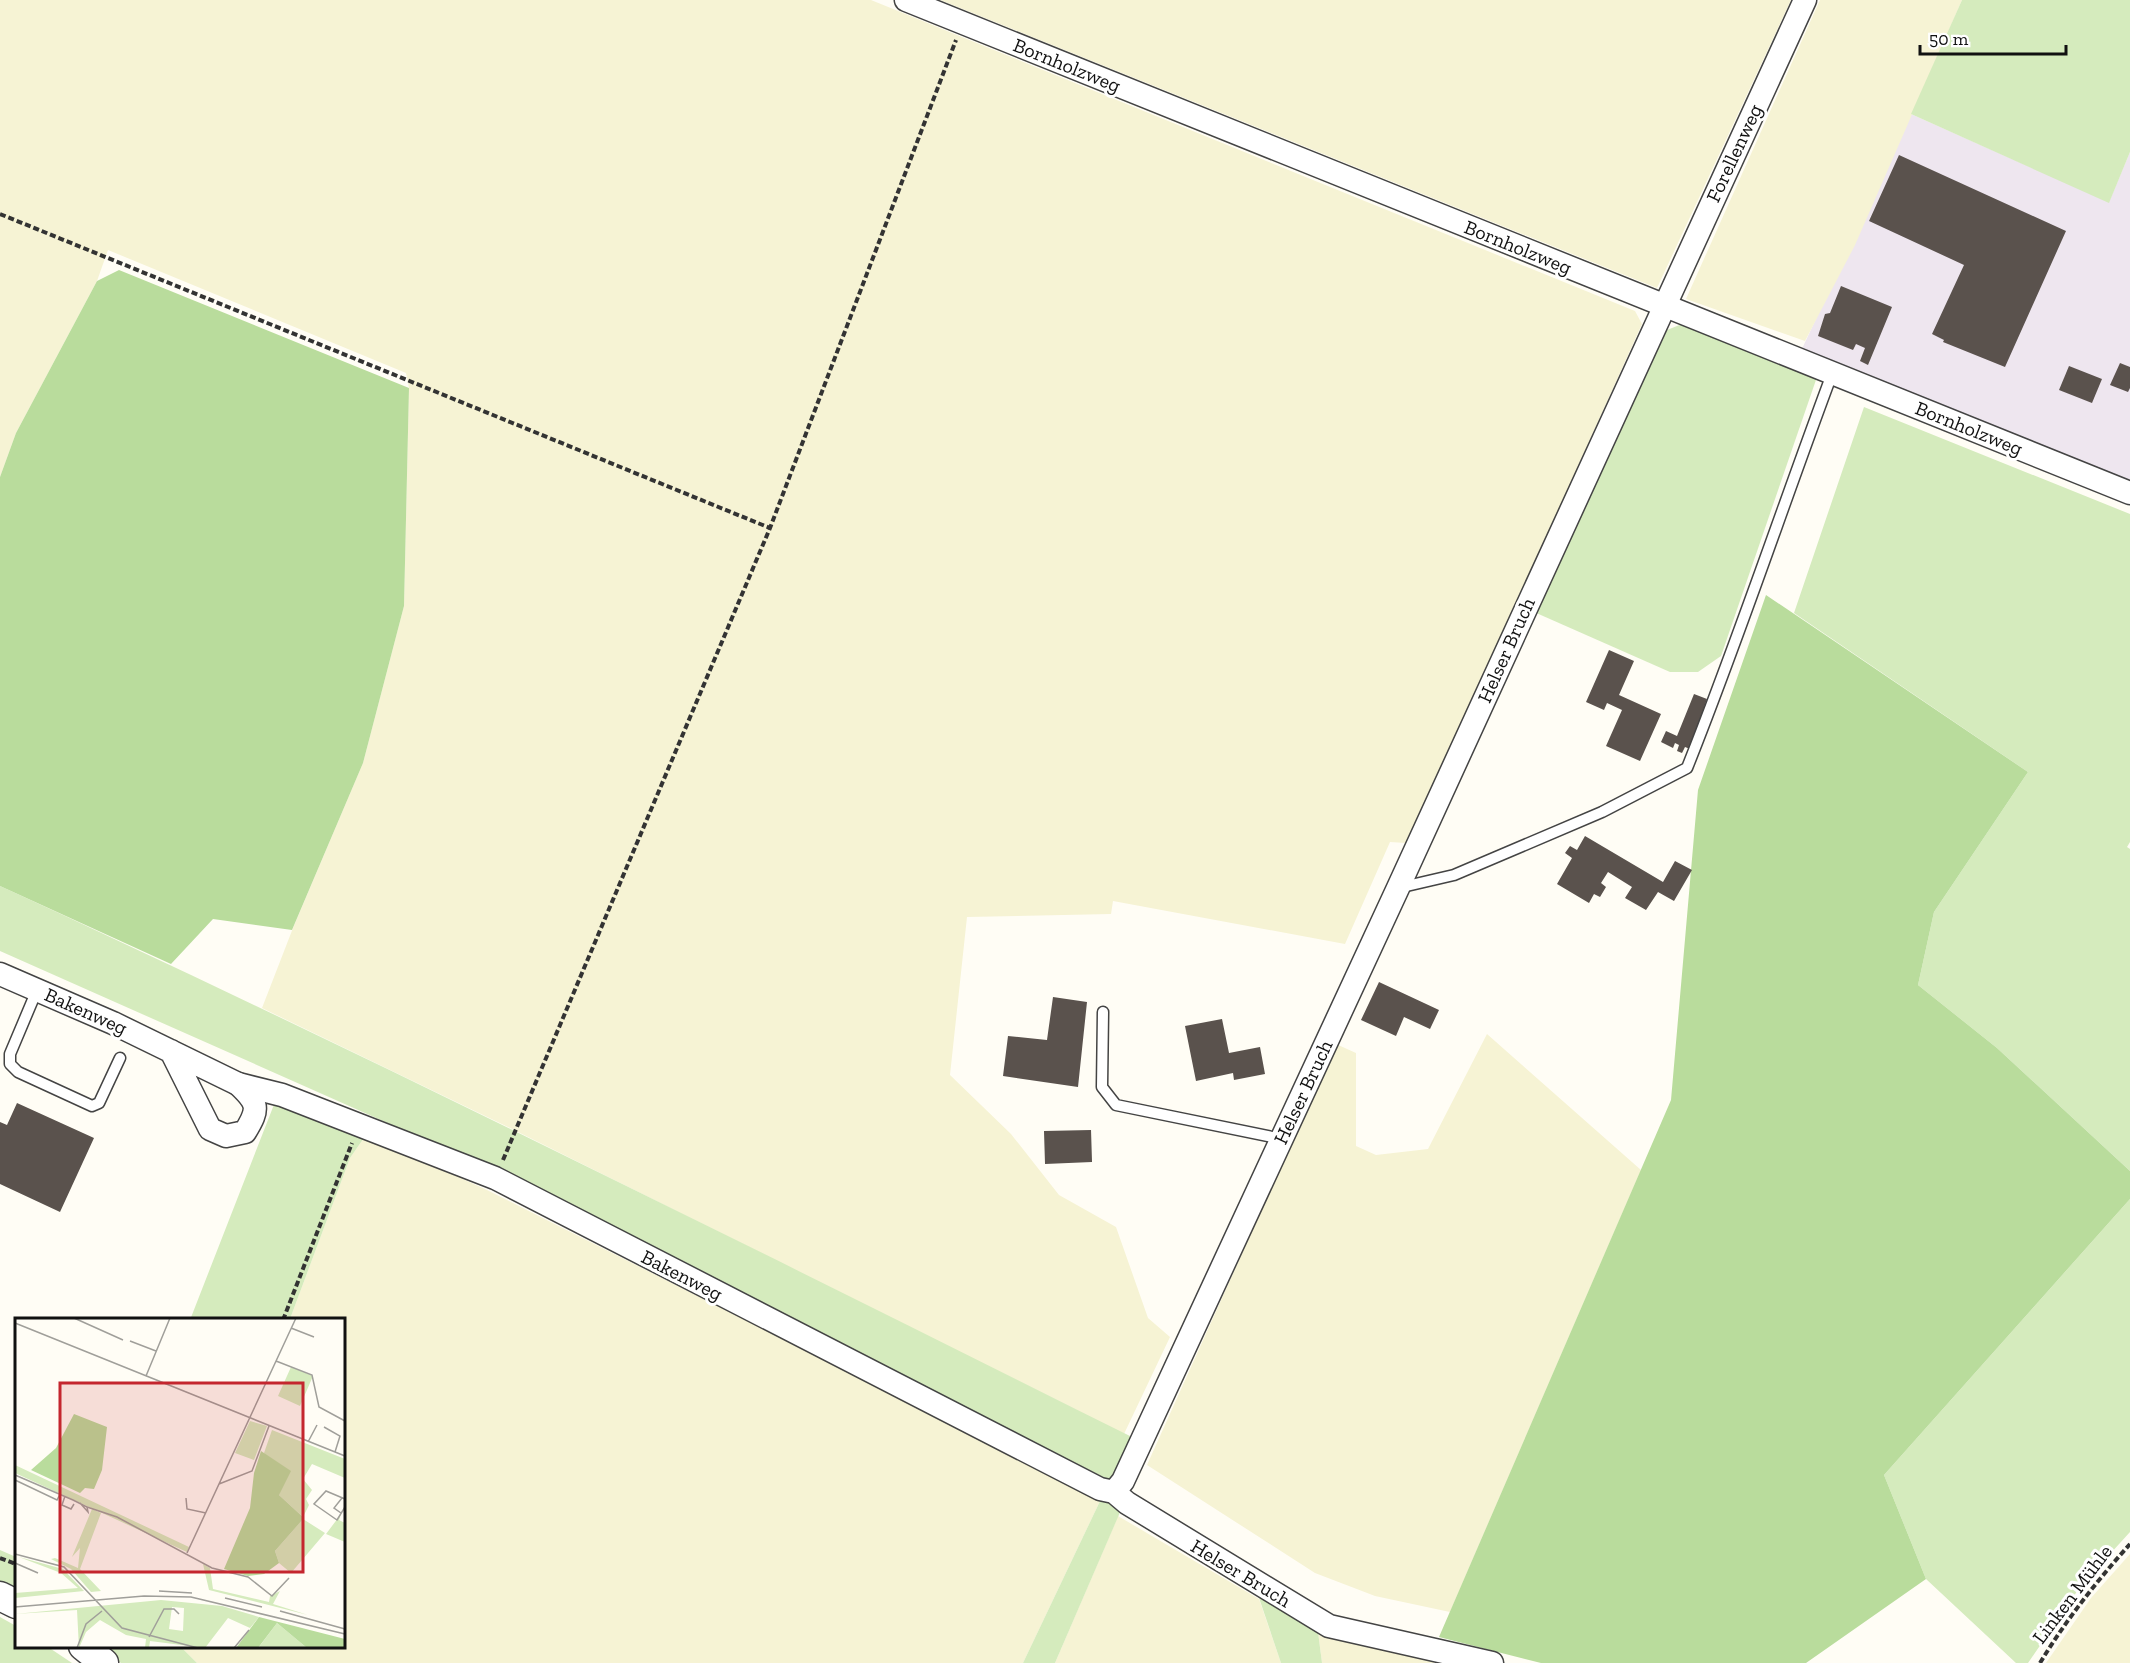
<svg xmlns="http://www.w3.org/2000/svg" width="2130" height="1663" font-family="'Zilla Slab',serif">
	<rect width="100%" height="100%" fill="#fffdf5"/>
	<path fill="#eee6ef" d="M1911,114l198,88 21,-50v330l-329,-131z"/>
	<g fill="#f6f3d4">
		<path d="M0,0h871l764,311 7,13 -126,280 -110,239 -16,-1 -45,102 -232,-43 -2,13 -144,3 -17,158 61,59 48,61 57,32 32,91 22,19 -46,97 -614,-306 -248,-120 31,-80 70,-165 41,-157 5,-218 -3,-15 -298,-123 -11,31 -81,152 -16,44z"/>
		<path d="M940,0h851l-134,288z"/>
		<path d="M1820,0h142l-107,245 -50,96 -119,-42z"/>
		<path d="M1487,1034l154,136 -191,442 -75,-16 -60,-23 -168,-108 189,-421 20,9v93l20,9 52,-6z"/>
		<path d="M366,1135l121,55 614,309 -78,164h-826l-16,-16 163,-1v-326l-54,-1 60,-161z"/>
		<path d="M1118,1516l141,83 22,64h-226z"/>
		<path d="M2130,1554v109h-84l45,-65z"/>
		<path d="M1318,1632l136,31h-132z"/>
	</g>
	<g fill="#d5ebbd">
		<path d="M1962,0h168v152l-21,51 -198,-89z"/>
		<path d="M1682,324l135,53 -96,279 -23,16h-28l-136,-60 133,-282z"/>
		<path d="M1864,407l266,107v328l-3,5 3,2v322l-133,-123 -79,-63 16,-73 94,-140 -234,-159z"/>
		<path d="M0,886c381,175 756,364 1132,551l-19,45 -606,-306 -507,-225z"/>
		<path d="M275,1102l91,33 -16,23 -60,161 -100,1z"/>
		<path d="M2130,1199v333l-50,55 -52,76h-12l-90,-84 -42,-104z"/>
		<path d="M1101,1499l20,11 -66,153h-32z"/>
		<path d="M0,1550l16,7v35l-16,-10z"/>
		<path d="M1256,1589l61,35 5,39h-41z"/>
		<path d="M0,1617l16,9v20l32,1 24,16h-72z"/>
		<path d="M101,1647h80l16,16h-76z"/>
	</g>
	<g fill="#b9dc9c">
		<path d="M119,270l290,118 -5,218 -41,157 -71,167 -79,-11 -42,45 -171,-78v-409l16,-44 81,-152z"/>
		<path d="M1766,595l262,177 -94,140 -16,73 79,63 133,123v28l-246,276 42,104 -120,84h-265l-102,-26 232,-537 27,-310z"/>
	</g>
	<g fill="#5a524d">
		<path d="M1899,155l167,76 -61,136 -62,-25 1,-2 -12,-6 32,-69 -95,-44z"/>
		<path d="M1841,286l51,21 -24,58 -8,-4 5,-13 -9,-4 -3,6 -35,-14 7,-22 5,-1z"/>
		<path d="M2120,363l10,4v21l-2,4 -18,-7z"/>
		<path d="M2069,366l33,13 -10,24 -33,-13z"/>
		<path d="M1609,650l25,11 -15,34 42,19 -21,47 -34,-15 16,-36 -15,-7 -3,7 -18,-8z"/>
		<path d="M1694,694l13,5 -17,50 -5,-2 -3,6 -5,-2 2,-6 -4,-2 -2,5 -12,-6 5,-11 11,5z"/>
		<path d="M1585,836l78,46 12,-21 17,9 -18,31 -16,-9 -12,18 -21,-12 7,-11 -24,-15 -7,11 5,4 -6,10 -6,-3 -5,9 -32,-19 15,-26 -7,-5 5,-7 7,4z"/>
		<path d="M1379,982l60,28 -9,19 -26,-12 -8,19 -35,-16z"/>
		<path d="M1053,997l34,5 -9,85 -75,-11 5,-40 39,4z"/>
		<path d="M1222,1019l7,34 31,-6 5,27 -31,6 -1,-7 -37,8 -11,-55z"/>
		<path d="M17,1103l77,35 -34,74 -60,-28v-62l7,3z"/>
		<path d="M1091,1130l1,32 -47,2 -1,-33z"/>
	</g>
	<g fill="none" stroke-linecap="round" stroke-linejoin="round">
		<defs>
			<g id="service">
				<path d="M1398,888l56,-13 148,-63 85,-44c52,-130 96,-263 145,-394"/>
				<path d="M37,990l-27,64v10l8,8 74,34 7,-3 21,-45"/>
				<path d="M1103,1012l-1,75 14,18 166,34"/>
			</g>
			<g id="minor">
				<path d="M906,0l1224,493"/>
				<path d="M0,974l113,49 125,61c20,19 22,24 7,48l-19,4 -16,-7 -39,-78"/>
				<path d="M238,1084l44,11 213,83 605,311 14,3 13,11 202,123 163,37"/>
				<path d="M1114,1492l9,-11 275,-593 407,-888"/>
			</g>
			<g id="tertiary">
				<path d="M0,1596l16,8"/>
				<path d="M83,1646l21,17"/>
			</g>
		</defs>
		<use href="#service" stroke="#444" stroke-width="13"/>
		<use href="#minor" stroke="#444" stroke-width="25"/>
		<use href="#tertiary" stroke="#444" stroke-width="31"/>
		<g stroke="#333" stroke-width="4" stroke-dasharray="6 3" stroke-linecap="butt">
			<path d="M0,214l770,314"/>
			<path d="M503,1160l267,-632 186,-488"/>
			<path d="M283,1320l69,-177"/>
			<path d="M0,1558l16,6"/>
			<path d="M2040,1663c26,-43 56,-81 90,-119"/>
		</g>
		<use href="#service" stroke="#fff" stroke-width="10"/>
		<use href="#minor" stroke="#fff" stroke-width="22"/>
		<use href="#tertiary" stroke="#fff" stroke-width="28"/>
	</g>
	<g text-anchor="middle" stroke-width="6" stroke-linejoin="round" paint-order="stroke">
		<g font-size="20" fill="#111" stroke="#fff">
			<text transform="translate(1067 65) rotate(22)" y="7">Bornholzweg</text>
			<text transform="translate(1734 153) rotate(-65)" y="7">Forellenweg</text>
			<text transform="translate(1518 247) rotate(22)" y="7">Bornholzweg</text>
			<text transform="translate(1969 428) rotate(22)" y="7">Bornholzweg</text>
			<text transform="translate(1506 650) rotate(-66)" y="7">Helser Bruch</text>
			<text transform="translate(86 1011) rotate(24)" y="7">Bakenweg</text>
			<text transform="translate(1303 1092) rotate(-65)" y="7">Helser Bruch</text>
			<text transform="translate(682 1275) rotate(27)" y="7">Bakenweg</text>
			<text transform="translate(1241 1573) rotate(31)" y="7">Helser Bruch</text>
			<text transform="translate(2072 1594) rotate(-53)" y="7">Linken Mühle</text>
		</g>
	</g>
	<g transform="translate(15 1318)">
		<rect width="330" height="330" fill="#fffdf5"/>
		<path d="M276,49l22,9 -13,30 -22,-10zM235,103l17,5 -13,34 -19,-7zM257,112l73,29v19l-33,-14 -9,15 9,11 -6,9 3,6 -6,12 -24,-22 1,-8 -16,-34zM0,147l174,82 -2,5 -172,-79zM77,191l9,4 -21,56 21,22 -10,1 -20,-23 -20,-10 4,-1 23,10 2,-20 -8,9zM326,196l-2,6 6,3v19l-19,-8zM288,201l22,14 -34,40 -12,-10 -4,-12zM4,239l44,12 21,22 -69,7v-5l63,-5 -17,-15zM188,246l7,4 3,21 56,13 1,-6 10,-5 -7,13 35,11 -99,-25zM146,282l61,6 37,11 -9,11 -22,-10 -23,30 -55,-7 -1,7h-4l1,-9 -20,-4 -26,-15 -14,12 -7,16 -2,-38 -62,4zM157,289l12,1 -1,23 -14,-2zM262,305l30,25 -48,-1z" fill="#d5ebbd" fill-rule="evenodd"/>
		<path d="M59,96l33,13 -5,43 -8,19 -9,-1 -5,5 -49,-23 25,-22zM246,133l30,20 -12,24 25,23 -29,33 4,12 -15,11 -16,2 -24,-7 26,-61 4,-35zM244,299l86,22v9h-38l-30,-25 -19,25h-22z" fill="#b9dc9c"/>
		<path fill="none" stroke="#a09f9a" stroke-width="1.5" d="M59,0l49,22M0,5l330,133M276,10l23,9M115,23l26,10M261,43l36,14 7,32 26,14M131,58l24,-58M309,109l16,9 -5,16M293,124l9,-17M0,157l58,25 14,7 1,5 -8,-9M0,162l42,20 3,-6M204,166l33,-13 17,-45M50,178l-3,9 9,4 3,-5M171,180l1,11 19,4M330,181l-19,-8 -12,13 23,16 8,-13M72,189l30,10 95,51 36,9 24,19 17,-18M326,195l-7,-5 8,-10M172,235l109,-235M0,236l49,13 58,61 76,20M0,245l23,10M144,273l33,2M210,280l37,9M0,289l129,-11 47,1 154,37M265,293l65,18M134,319l15,-28h10l5,5M62,330l9,-24 16,-13M219,330l15,-18"/>
		<path fill="#c4262e" fill-opacity="0.15" stroke="#c4262e" stroke-width="3" d="M45,65h243v189h-243z"/>
		<rect width="330" height="330" fill="none" stroke="#111" stroke-width="3"/>
	</g>
	<path d="M1920 45v9h146v-9" fill="none" stroke="#111111" stroke-width="3"/>
	<text x="1929" y="45" font-size="18" fill="#111111" stroke="#ffffff" stroke-width="4.5" paint-order="stroke">50 m</text>
</svg>
